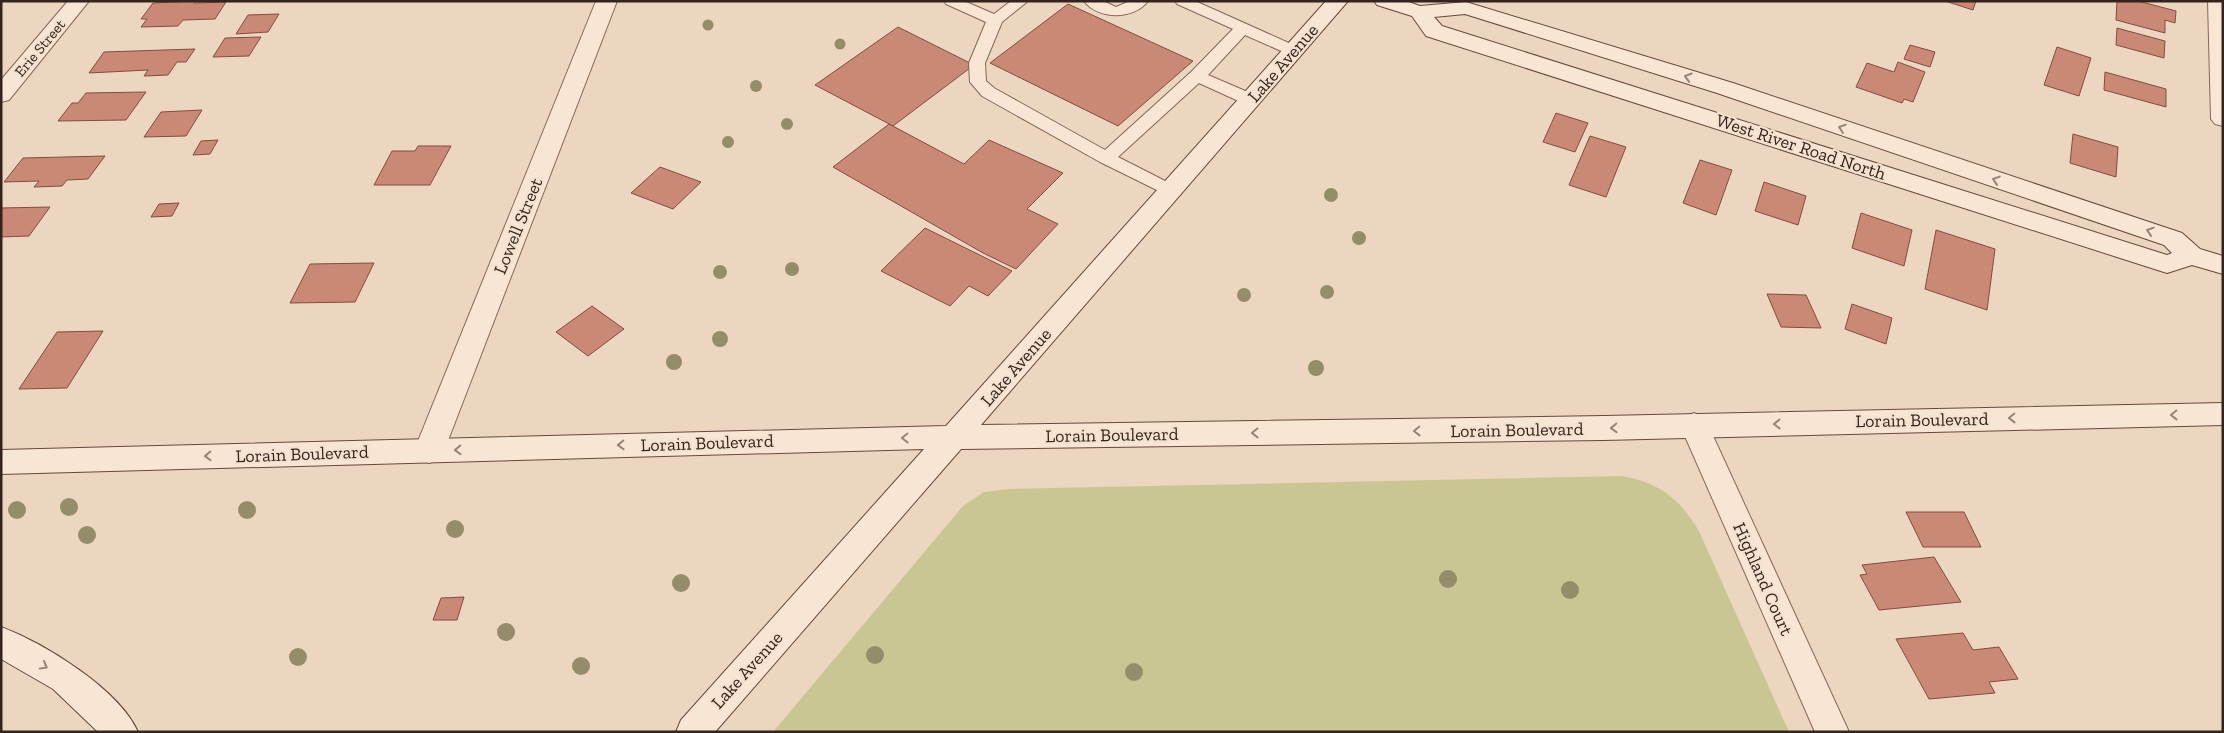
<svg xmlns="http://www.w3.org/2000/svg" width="2224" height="733" font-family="'Zilla Slab',serif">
	<rect width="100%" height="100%" fill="#ecd6c0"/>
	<path fill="#cac694" d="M1621,476c38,6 59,23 78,55l90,201h-1016l190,-226 21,-14 25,-3z"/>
	<g fill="#ca8976" stroke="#834c3f">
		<path d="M195,1l-1,2 32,-1 -11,17 -32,1 -5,6 -37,1 6,-8h-6l12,-16z"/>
		<path d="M1945,1h31l-3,9z"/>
		<path d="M2117,1h21l38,10 -1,12 -10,-3v13l-49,-13z"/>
		<path d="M1068,4l125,57 -75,65 -128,-63z"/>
		<path d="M279,14l-11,18 -32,2 12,-19z"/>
		<path d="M898,27l76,38 -81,61 -78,-41z"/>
		<path d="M2117,28l48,13 -1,17 -48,-13z"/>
		<path d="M261,37l-12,19 -36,1 12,-19z"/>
		<path d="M1910,45l25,7 -5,15 -26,-8z"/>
		<path d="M2057,47l34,11 -12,38 -35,-11z"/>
		<path d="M195,49l-9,13h-9l-9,13 -24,1 4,-6 -59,3 15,-21z"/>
		<path d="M1898,62l27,10 -12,30 -9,-3 -2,4 -46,-16 11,-24 27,9z"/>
		<path d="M2105,72l61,17v18l-62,-17z"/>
		<path d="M146,92l-20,28 -68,1 14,-18h6l8,-10z"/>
		<path d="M202,110l-16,26 -42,1 17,-25z"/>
		<path d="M1556,113l32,10 -13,29 -32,-10z"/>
		<path d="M889,124l75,40 25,-24 74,33 -36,36 31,15 -42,45 -33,-16 -150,-86z"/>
		<path d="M2073,134l45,13 -2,30 -46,-14z"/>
		<path d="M1590,136l36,11 -20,50 -37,-12z"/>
		<path d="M218,140l-8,14 -17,1 8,-14z"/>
		<path d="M418,146h33l-21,39h-56l18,-34h23z"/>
		<path d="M105,156l-17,23 -21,1 -5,6 -28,1 5,-6 -35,1 19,-24z"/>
		<path d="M1700,160l32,10 -16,45 -33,-12z"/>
		<path d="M660,167l41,15 -28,27 -42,-16z"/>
		<path d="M1764,182l42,14 -8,29 -43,-14z"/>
		<path d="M179,203l-7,13 -21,1 8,-13z"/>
		<path d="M50,207l-21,29 -28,1v-29z"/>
		<path d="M1861,213l51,17 -8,36 -52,-18z"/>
		<path d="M925,228l87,43 -24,25 -19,-10 -19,20 -69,-35z"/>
		<path d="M1936,230l59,19 -8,61 -62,-21z"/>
		<path d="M374,263l-19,39 -65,1 20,-39z"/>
		<path d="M1767,294l39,1 15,33 -40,-1z"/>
		<path d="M1852,304l40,14 -6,26 -41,-15z"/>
		<path d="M592,306l32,23 -36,27 -32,-24z"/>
		<path d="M103,331l-36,57 -48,1 38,-57z"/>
		<path d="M1906,512h58l17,35h-58z"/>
		<path d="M1934,557l27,45 -82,8 -19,-35 7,-1 -5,-9z"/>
		<path d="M464,597l-7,23h-24l8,-22z"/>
		<path d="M1963,633l10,17 26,-3 19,32 -29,3 6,11 -66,6 -33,-60z"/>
	</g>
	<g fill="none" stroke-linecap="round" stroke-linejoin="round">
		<defs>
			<g id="lane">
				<path d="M944,1h20l30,13 17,-13h17l-26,21 -17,41 1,18 8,7 111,62 86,-78 42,-43 -56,-25 -2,-3h20l105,47 2,3 -2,3h-12l-43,-19 -37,40 49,21 2,4 -2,4h-12l-46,-21 -81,74 59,30 3,4 -3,4 -6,2 -71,-35 -118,-66 -12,-14 -1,-19 17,-41 -40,-18z"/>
				<path d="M1084,1h19l13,6 14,-6h18c-14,19 -50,19 -64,0z"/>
			</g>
			<g id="street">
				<path d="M68,1h21l-80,99 -8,2v-22z"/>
				<path d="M596,1h21l-173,450 -5,8 -10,4 -10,-4 -5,-8z"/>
				<path d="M2208,1h15v125l-8,-2 -4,-5z"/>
				<path d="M1694,413l10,4 4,8 141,307h-34l-135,-307 4,-8z"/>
			</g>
			<g id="secondary">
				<path d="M1326,1h22l-367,424 623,-9 619,-13v22l-619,15 -643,9 -246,283h-39l5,-12 243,-271 -923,25v-24l945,-24z"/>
				<path d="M1374,1h32l14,5 46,-4 267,81 449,150 18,16 23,7v18l-31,-9 -25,8 -741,-237 -14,-20 -35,-11zM1465,14l252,79 447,152 8,8 -5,2 -725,-229 -8,-9z"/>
				<path d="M1,627c43,16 118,62 137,105h-40l-45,-43 -52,-30z"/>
			</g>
		</defs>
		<use href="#lane" stroke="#856758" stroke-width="2"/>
		<use href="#street" stroke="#856758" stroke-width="2"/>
		<use href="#secondary" stroke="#66493c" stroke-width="2"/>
		<use href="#lane" fill="#f8e5d3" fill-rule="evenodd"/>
		<use href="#street" fill="#f8e5d3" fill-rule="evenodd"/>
		<use href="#secondary" fill="#f8e5d3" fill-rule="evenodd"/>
	</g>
	<g fill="#958d6a">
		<circle cx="708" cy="25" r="5.5"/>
		<circle cx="840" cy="44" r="5.5"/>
		<circle cx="756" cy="86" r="6"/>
		<circle cx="787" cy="124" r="6"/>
		<circle cx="728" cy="142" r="6"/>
		<circle cx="1331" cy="195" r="7"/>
		<circle cx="1359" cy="238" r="7"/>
		<circle cx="792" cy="269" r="7"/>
		<circle cx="720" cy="272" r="7"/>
		<circle cx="1327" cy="292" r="7"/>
		<circle cx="1244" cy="295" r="7"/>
		<circle cx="720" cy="339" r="8"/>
		<circle cx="674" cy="362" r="8"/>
		<circle cx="1316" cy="368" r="8"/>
		<circle cx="69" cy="507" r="9"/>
		<circle cx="17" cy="510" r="9"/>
		<circle cx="247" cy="510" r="9"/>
		<circle cx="455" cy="529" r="9"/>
		<circle cx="87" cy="535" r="9"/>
		<circle cx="1448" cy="579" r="9"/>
		<circle cx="681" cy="583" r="9"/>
		<circle cx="1570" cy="590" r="9"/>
		<circle cx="506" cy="632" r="9"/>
		<circle cx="875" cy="655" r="9"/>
		<circle cx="298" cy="657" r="9"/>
		<circle cx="581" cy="666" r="9"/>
		<circle cx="1134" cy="672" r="9"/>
	</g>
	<defs><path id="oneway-chevron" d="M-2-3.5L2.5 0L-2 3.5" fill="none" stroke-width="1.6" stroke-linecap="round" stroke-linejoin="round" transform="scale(1.25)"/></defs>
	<g stroke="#968478">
		<use href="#oneway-chevron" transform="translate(1688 77) rotate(-163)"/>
		<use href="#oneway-chevron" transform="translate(1842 128) rotate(-161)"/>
		<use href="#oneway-chevron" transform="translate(1996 180) rotate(-162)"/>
		<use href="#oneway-chevron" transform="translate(2150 231) rotate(-162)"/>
		<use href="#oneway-chevron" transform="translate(2174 415) rotate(179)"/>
		<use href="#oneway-chevron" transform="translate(2012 418) rotate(179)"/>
		<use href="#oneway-chevron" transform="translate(1777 424) rotate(179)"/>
		<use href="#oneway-chevron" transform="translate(1614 428) rotate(178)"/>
		<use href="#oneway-chevron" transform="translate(1417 431) rotate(179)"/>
		<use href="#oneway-chevron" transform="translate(1255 433) rotate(179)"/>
		<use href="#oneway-chevron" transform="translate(905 438) rotate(179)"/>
		<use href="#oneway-chevron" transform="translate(621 445) rotate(178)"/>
		<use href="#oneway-chevron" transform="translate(458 450) rotate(178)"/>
		<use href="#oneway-chevron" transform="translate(208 456) rotate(178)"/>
		<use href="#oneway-chevron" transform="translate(44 666) rotate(29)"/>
	</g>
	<g text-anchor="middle" stroke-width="4.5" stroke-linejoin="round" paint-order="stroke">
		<g font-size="15" fill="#35231d" stroke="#f4e2cf">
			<text transform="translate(40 48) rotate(-50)" y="5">Erie Street</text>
		</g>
		<g font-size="18" fill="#35231d" stroke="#f4e2cf">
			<text transform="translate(1283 63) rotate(-49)" y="6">Lake Avenue</text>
			<text transform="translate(1801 147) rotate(18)" y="6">West River Road North</text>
			<text transform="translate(518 226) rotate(-68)" y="6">Lowell Street</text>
			<text transform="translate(1016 367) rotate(-49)" y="6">Lake Avenue</text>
			<text transform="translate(1922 420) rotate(-1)" y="6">Lorain Boulevard</text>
			<text transform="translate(1517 430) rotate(-1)" y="6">Lorain Boulevard</text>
			<text transform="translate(1112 435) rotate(-1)" y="6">Lorain Boulevard</text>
			<text transform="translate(707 443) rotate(-2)" y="6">Lorain Boulevard</text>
			<text transform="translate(302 454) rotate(-2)" y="6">Lorain Boulevard</text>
			<text transform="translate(1763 579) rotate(66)" y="6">Highland Court</text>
			<text transform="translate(747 670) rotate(-48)" y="6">Lake Avenue</text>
		</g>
	</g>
	<rect width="2224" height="733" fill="none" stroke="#35231d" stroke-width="5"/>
</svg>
